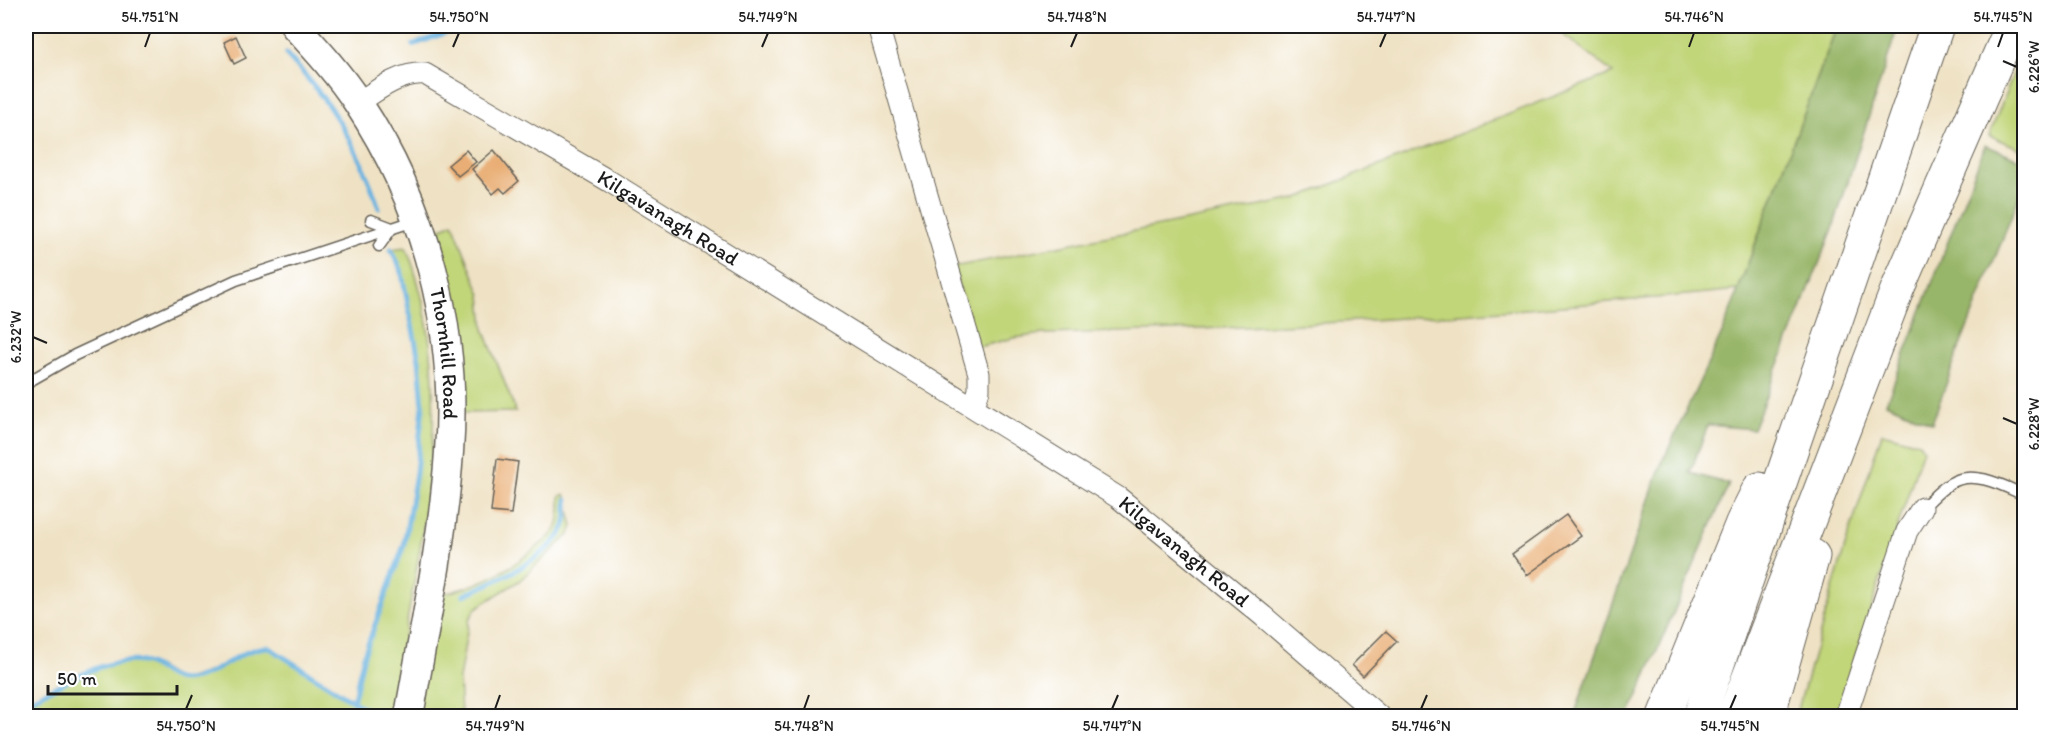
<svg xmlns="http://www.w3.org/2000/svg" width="2050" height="742" font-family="Itim,sans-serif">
	<rect width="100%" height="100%" fill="#fff"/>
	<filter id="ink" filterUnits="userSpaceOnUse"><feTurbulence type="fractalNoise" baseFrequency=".0167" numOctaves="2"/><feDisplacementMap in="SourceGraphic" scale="12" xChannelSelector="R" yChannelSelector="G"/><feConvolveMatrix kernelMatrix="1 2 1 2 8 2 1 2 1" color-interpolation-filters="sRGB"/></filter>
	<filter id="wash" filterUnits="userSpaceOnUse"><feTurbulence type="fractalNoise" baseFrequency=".008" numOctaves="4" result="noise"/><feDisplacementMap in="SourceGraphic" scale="24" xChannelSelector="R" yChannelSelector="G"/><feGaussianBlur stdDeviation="1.35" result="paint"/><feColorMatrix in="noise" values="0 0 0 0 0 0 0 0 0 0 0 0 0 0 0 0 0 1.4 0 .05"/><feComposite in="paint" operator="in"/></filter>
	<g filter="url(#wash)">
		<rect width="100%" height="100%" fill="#efe2c4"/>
		<g fill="#c1d579" stroke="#6e784a" stroke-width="1.5">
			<path d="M1552,26h285l-99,264c-231,23 -461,39 -694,44l-30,4 -36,9 -25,-80 342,-68 318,-126z"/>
			<path d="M2024,47v103l-35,-14z"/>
			<path d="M453,223l28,72 3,34 32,83 -56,1 -30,-180z"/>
			<path d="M406,247c58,144 10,314 -15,461l-11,8h-354v-16c33,-14 81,-45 119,-38 14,2 24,14 37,18l38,-12 38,-21h10l85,54 11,-46 40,-110 12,-72 7,-67 -4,-46 -18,-91 -10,-20z"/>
			<path d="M1882,433l37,10 4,6 -87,267h-40l50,-173z"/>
			<path d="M565,494l8,32 -3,8 -51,47 -43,27 -7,12 -10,59 2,34 -45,3 22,-121c37,-8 66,-21 95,-45 8,-6 19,-13 23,-22 5,-9 4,-22 4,-32z"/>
		</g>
		<g fill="#98b669" stroke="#5a6942" stroke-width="1.5">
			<path d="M1837,26h61l-66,205 -79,198 -45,-4 -18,48 39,11 -100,232h-55l87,-251 61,-132z"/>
			<path d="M1985,145l37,15 2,4v21l-64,161 -28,77 -46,-20z"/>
		</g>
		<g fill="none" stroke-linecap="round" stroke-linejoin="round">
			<g stroke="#68b2e0" stroke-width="5">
				<path d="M413,45l51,-19"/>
				<path d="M286,54c44,46 73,94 93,154"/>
				<path d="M464,595c30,-13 85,-37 100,-67 4,-8 3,-19 3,-28"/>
				<path d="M26,701c33,-14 78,-45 116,-39 15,2 25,18 41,18 31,0 55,-32 85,-33l108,69"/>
				<path d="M353,702l11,-47 40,-110 12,-72 7,-67 -4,-46 -18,-91 -10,-20"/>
			</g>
		</g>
		<g id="blocks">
			<g fill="#e9ae74">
				<path d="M236,36l10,22 -12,6 -10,-22z"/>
				<path d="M466,150l10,12 -18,14 -10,-11z"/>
				<path d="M494,150l25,31 -14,12 -5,-5 -7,6 -21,-25z"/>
				<path d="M497,459l21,3 -7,52 -20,-2z"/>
				<path d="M1566,515l15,21 -54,39 -15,-21z"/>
				<path d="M1386,631l11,10 -34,35 -11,-11z"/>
			</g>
		</g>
	</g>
	<g filter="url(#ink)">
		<use href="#blocks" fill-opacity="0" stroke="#666157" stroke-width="1.5"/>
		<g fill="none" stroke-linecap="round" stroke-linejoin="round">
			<defs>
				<g id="lane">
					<path d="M371,220l21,8 -13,18"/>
					<path d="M26,383l49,-28 161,-75 181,-60"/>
					<path d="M1922,508c9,-8 18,-19 29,-25 22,-14 53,3 73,12"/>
				</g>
				<g id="street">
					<path d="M878,26l101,348v16l-5,16"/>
					<path id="s1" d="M358,103c19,-13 43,-31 67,-29l184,107 510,317 144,118 116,100"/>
					<path d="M1846,716l61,-185 15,-23"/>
				</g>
				<g id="secondary">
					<path id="s2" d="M295,26c22,24 45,49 63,77 68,103 100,227 91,349 -6,89 -25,177 -40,264"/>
				</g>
				<g id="highway">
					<path d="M1664,716l78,-193 17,-34"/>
					<path d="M1700,716l237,-690"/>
					<path d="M1734,716l163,-426 115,-264"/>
					<path d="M1768,716l45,-160"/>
				</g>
			</defs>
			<use href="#lane" stroke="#666157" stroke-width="13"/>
			<use href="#street" stroke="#666157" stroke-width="23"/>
			<use href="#secondary" stroke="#666157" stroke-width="31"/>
			<use href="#highway" stroke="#666157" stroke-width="35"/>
			<use href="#lane" stroke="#fff" stroke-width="10"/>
			<use href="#street" stroke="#fff" stroke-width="21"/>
			<use href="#secondary" stroke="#fff" stroke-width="28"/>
			<use href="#highway" stroke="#fff" stroke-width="33"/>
		</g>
	</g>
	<path fill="none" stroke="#1c1c1c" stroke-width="2" d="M145,47l5,-14M453,47l6,-14M762,47l6,-14M1071,47l6,-14M1380,47l6,-14M1689,47l5,-14M1998,47l5,-14M2003,61l14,6M33,337l14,6M2003,418l14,6M186,709l6,-14M495,709l5,-14M804,709l5,-14M1112,709l6,-14M1421,709l6,-14M1730,709l6,-14"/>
	<g text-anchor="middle" stroke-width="4.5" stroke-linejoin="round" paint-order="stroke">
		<g font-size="21" fill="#1c1c1c" stroke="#fff">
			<text dy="7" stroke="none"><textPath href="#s1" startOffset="357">Kilgavanagh Road</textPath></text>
			<text dy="7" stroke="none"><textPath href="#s2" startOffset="368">Thornhill Road</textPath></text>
			<text dy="7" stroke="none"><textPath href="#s1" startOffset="972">Kilgavanagh Road</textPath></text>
		</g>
	</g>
	<rect width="2050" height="742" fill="none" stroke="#fff" stroke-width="66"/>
	<path d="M48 685v9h129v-9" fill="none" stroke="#1c1c1c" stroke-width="3"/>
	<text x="57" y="685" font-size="18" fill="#1c1c1c" stroke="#ffffff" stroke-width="4.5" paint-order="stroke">50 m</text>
	<rect x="33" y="33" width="1984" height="676" fill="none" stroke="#1c1c1c" stroke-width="2"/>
	<g font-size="15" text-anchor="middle" fill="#1c1c1c">
		<text x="150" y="22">54.751°N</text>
		<text x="459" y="22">54.750°N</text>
		<text x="768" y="22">54.749°N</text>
		<text x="1077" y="22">54.748°N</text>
		<text x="1386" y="22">54.747°N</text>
		<text x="1694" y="22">54.746°N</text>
		<text x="2003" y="22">54.745°N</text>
		<text transform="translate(2034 67) rotate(-90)" y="5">6.226°W</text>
		<text transform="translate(16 337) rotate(-90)" y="5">6.232°W</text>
		<text transform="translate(2034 424) rotate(-90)" y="5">6.228°W</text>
		<text x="186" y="731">54.750°N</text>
		<text x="495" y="731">54.749°N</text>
		<text x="804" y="731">54.748°N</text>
		<text x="1112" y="731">54.747°N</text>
		<text x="1421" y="731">54.746°N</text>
		<text x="1730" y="731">54.745°N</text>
	</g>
</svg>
